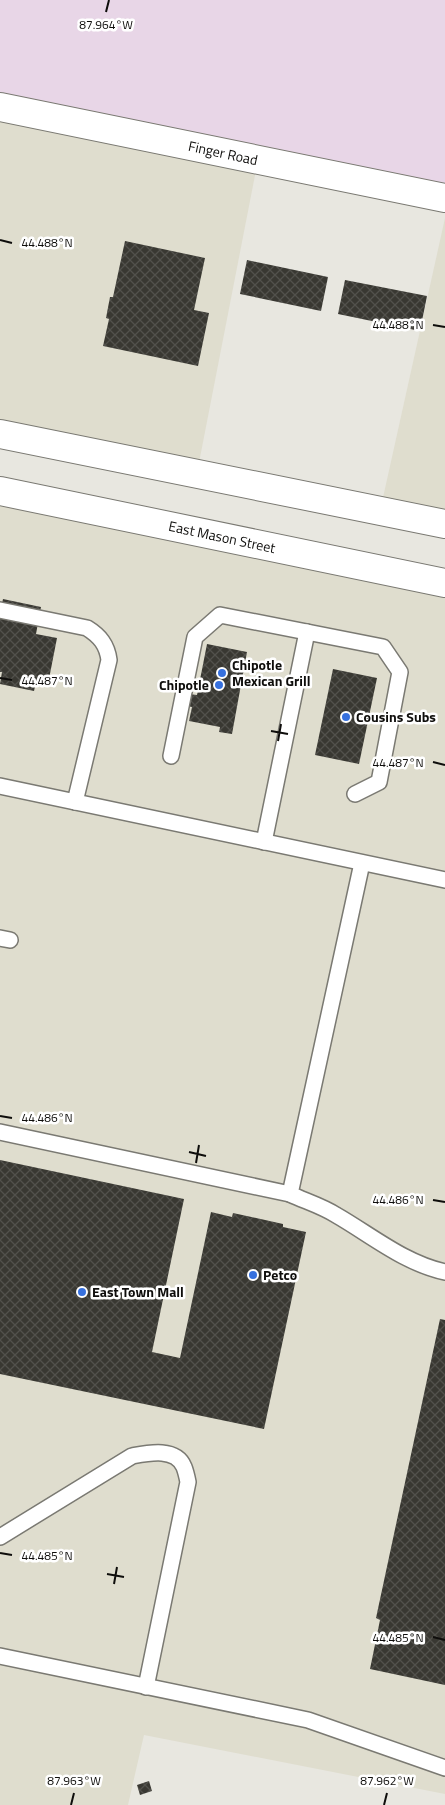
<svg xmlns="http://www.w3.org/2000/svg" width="445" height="1805" font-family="'Titillium Web',sans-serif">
	<defs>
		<pattern id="building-cross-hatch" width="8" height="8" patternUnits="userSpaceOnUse" patternTransform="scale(1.25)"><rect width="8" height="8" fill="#393832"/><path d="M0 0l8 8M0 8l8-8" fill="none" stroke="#52514c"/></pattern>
	</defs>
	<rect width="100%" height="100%" fill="#e8e7e0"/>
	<g fill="#dfddce">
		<path d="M0,107l258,53 -61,313 -197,-39z"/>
		<path d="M445,218v306l-65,-13z"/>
		<path d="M0,491l445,92v1211l-301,-59 -16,70h-128z"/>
	</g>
	<path fill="#e8d6e7" d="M0,0h445v198l-445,-91z"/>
	<g fill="url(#building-cross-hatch)">
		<path d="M125,241l80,17 -11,52 15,3 -11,53 -95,-20 6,-27 -3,-1 4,-21h3z"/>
		<path d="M247,260l81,17 -7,34 -81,-17z"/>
		<path d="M345,280l82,16 -7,35 -82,-17z"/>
		<path d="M3,599l38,8 -5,27 21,4 -9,46 -12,-2 -2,9 -34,-7 2,-12h-2v-59z"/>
		<path d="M207,644l40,8 -15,82 -13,-2 1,-5 -31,-6 3,-14 -5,-1 2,-12 8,1z"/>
		<path d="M333,669l44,9 -18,86 -44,-9z"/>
		<path d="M0,1160l184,39 -32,153 28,6 31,-146 21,5 1,-4 50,11v3l23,5 -42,197 -264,-55z"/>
		<path d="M440,1319l5,1v365l-75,-16 10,-49 -4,-2z"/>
		<path d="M149,1781l3,10 -12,4 -3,-10z"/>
	</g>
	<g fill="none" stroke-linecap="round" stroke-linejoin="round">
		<defs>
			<g id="service">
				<path d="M0,610l87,18c13,8 20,17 22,32l-34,142"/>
				<path d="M171,756l24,-119 25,-22 163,32 17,25 -21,110 -24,12"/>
				<path d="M0,786l445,94"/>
				<path d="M264,842l43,-210"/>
				<path d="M362,863l-72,331c15,7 32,12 46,21 35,20 68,48 109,57"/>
				<path d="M0,938l10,2"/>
				<path d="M0,1132l290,62"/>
				<path d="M0,1537l132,-81c16,-3 44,-9 52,11 2,5 3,10 4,15l-42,205"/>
				<path d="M0,1656l308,64 137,48"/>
			</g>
			<path id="minor" d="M0,107l445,91"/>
			<g id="secondary">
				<path d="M0,434l445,90"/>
				<path d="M0,491l445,92"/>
			</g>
		</defs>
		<use href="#service" stroke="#7a7972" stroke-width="18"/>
		<use href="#minor" stroke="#7a7972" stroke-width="30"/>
		<use href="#secondary" stroke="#7a7972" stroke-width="30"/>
		<use href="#service" stroke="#fff" stroke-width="15"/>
		<use href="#minor" stroke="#fff" stroke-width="28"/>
		<use href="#secondary" stroke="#fff" stroke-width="28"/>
	</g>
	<path fill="none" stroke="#0e0d0b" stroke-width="2" d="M106,12l3,-12M0,240l12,3M433,325l12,2M0,678l12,2M271,731l17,3M278,741l3,-17M433,762l12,3M0,1116l12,2M189,1152l17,4M196,1163l3,-18M433,1200l12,2M0,1553l12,2M107,1574l17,3M114,1584l3,-17M433,1637l12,3M71,1805l3,-12M384,1805l3,-12"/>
	<g fill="#3670de" stroke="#fff" stroke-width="2">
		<circle cx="222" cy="673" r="5"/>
		<circle cx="219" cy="685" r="5"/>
		<circle cx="346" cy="717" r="5"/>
		<circle cx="253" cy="1275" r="5"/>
		<circle cx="82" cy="1292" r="5"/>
	</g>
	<g text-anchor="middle" stroke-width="5" stroke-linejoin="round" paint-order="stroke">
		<g font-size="14" fill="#0e0d0b" stroke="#fff">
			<text transform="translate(223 153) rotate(12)" y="5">Finger Road</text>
			<text transform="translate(222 537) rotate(12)" y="5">East Mason Street</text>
		</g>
		<g font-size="14" font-weight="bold" fill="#0e0d0b" stroke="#fff" text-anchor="start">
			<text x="232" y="670">Chipotle<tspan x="232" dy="16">Mexican Grill</tspan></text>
			<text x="209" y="690" text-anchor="end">Chipotle</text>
			<text x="356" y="722">Cousins Subs</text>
			<text x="263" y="1280">Petco</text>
			<text x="92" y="1297">East Town Mall</text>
		</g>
	</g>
	<g font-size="12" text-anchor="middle" fill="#0e0d0b" stroke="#fff" stroke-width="5" stroke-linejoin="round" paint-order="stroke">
		<text x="106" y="29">87.964°W</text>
		<text x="47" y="247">44.488°N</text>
		<text x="398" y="329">44.488°N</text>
		<text x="47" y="685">44.487°N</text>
		<text x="398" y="767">44.487°N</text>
		<text x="47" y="1122">44.486°N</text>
		<text x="398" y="1204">44.486°N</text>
		<text x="47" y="1560">44.485°N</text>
		<text x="398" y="1642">44.485°N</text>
		<text x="74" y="1785">87.963°W</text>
		<text x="387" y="1785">87.962°W</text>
	</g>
</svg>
